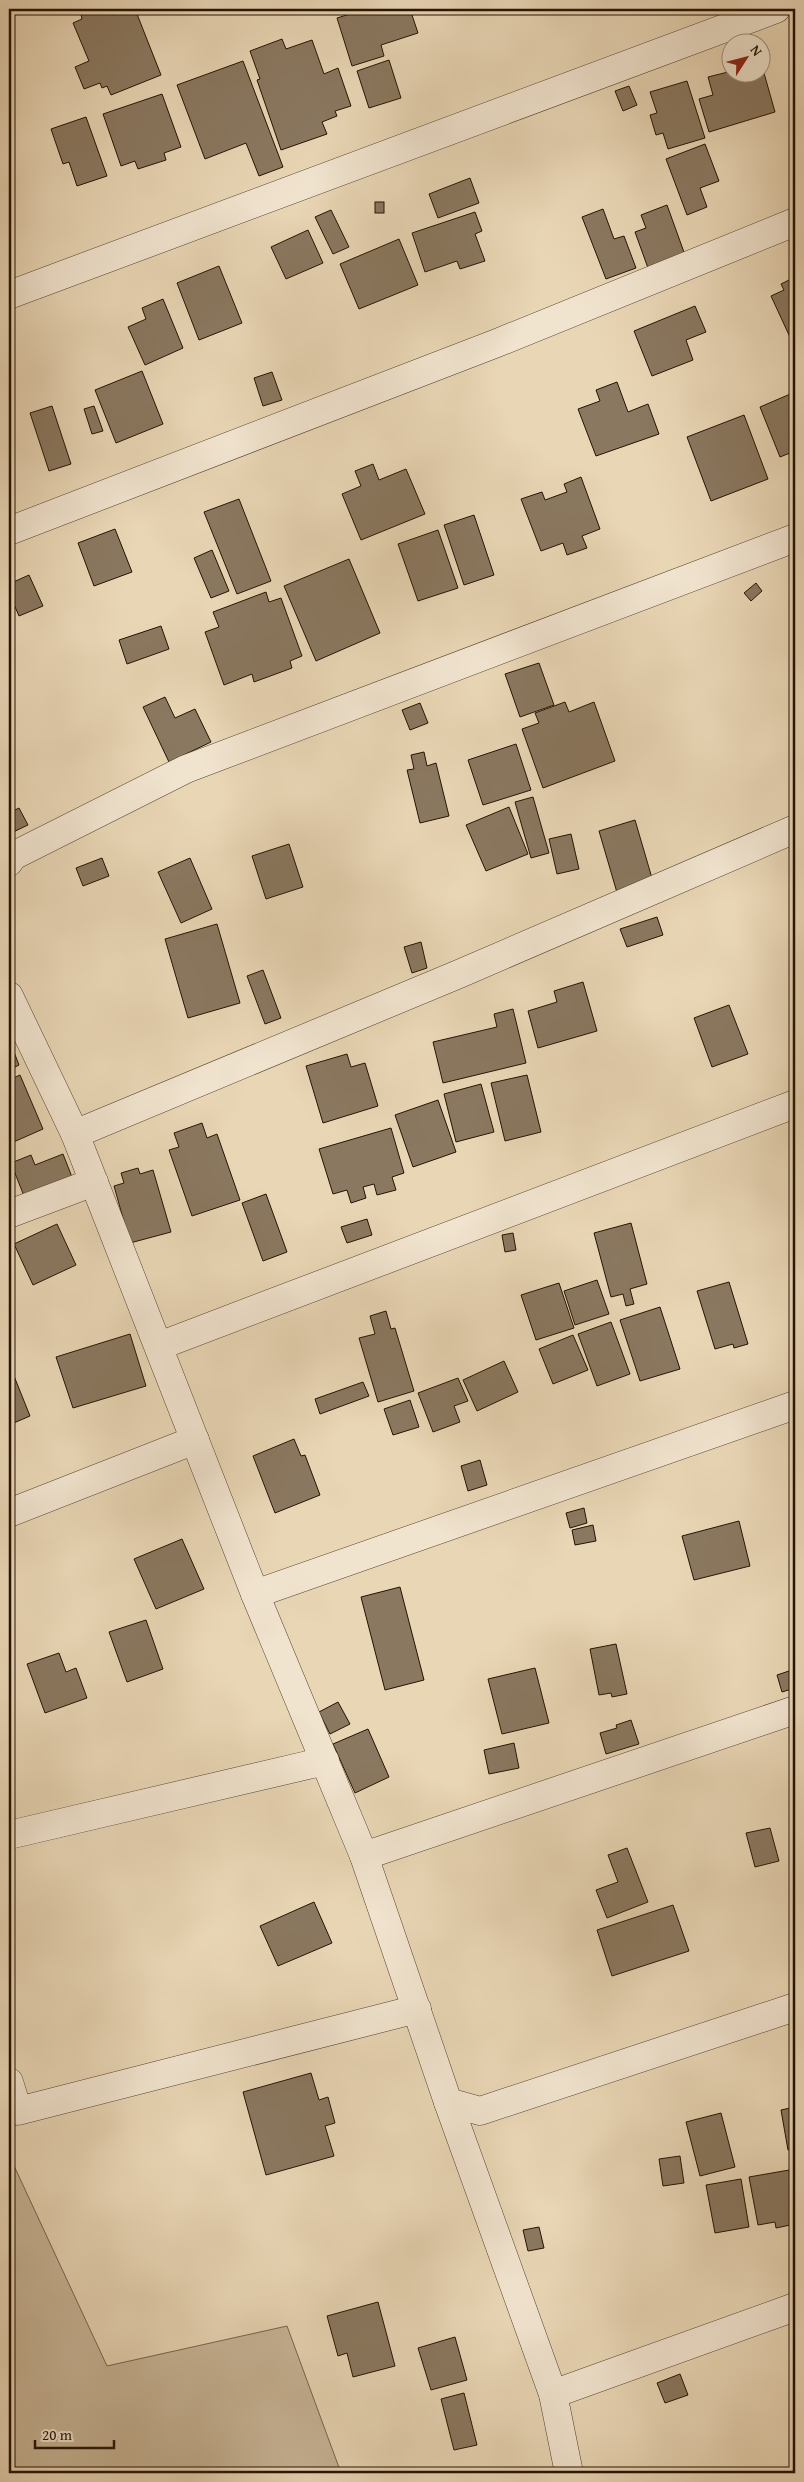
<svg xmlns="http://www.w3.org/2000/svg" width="804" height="2482" font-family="'Gentium Book Plus',serif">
	<rect width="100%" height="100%" fill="#e9d6b5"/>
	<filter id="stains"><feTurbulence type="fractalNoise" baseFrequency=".004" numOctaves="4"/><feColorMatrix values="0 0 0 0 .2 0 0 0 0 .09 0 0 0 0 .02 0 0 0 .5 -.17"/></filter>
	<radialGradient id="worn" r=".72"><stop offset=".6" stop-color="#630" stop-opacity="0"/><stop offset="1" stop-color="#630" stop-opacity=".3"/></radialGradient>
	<path fill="#c8b597" stroke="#76644d" d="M9,2155l98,211 180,-40 54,147h-332z"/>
	<g fill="#8a7860" stroke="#241303">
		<path d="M94,9h17l2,6 22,-6 26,66 -50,20 -4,-9 -5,2 -2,-5 -16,6 -9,-22 14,-6 -16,-38 9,-4 -1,-5z"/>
		<path d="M366,9h44l8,24 -37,12 3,11 -32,10 -15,-48z"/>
		<path d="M282,39l4,10 26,-9 12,34 14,-6 13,38 -16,5 2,5 -15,6 5,12 -46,16 -24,-70 3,-1 -10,-28z"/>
		<path d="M389,60l12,38 -32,10 -12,-37z"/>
		<path d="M243,61l40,106 -24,9 -13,-33 -41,16 -28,-74z"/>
		<path d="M762,66l13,46 -66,20 -10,-33 14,-4 -5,-18 24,-6 30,1z"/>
		<path d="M687,81l18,57 -37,11 -5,-16 -7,2 -6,-20 7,-2 -7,-21z"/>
		<path d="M629,86l8,19 -14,6 -8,-20z"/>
		<path d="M162,94l19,53 -17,6 2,7 -28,9 -3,-8 -14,5 -18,-52z"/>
		<path d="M86,117l21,59 -30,10 -8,-24 -6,2 -12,-35z"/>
		<path d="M705,144l14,37 -19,7 7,19 -20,8 -21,-56z"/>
		<path d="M470,178l9,25 -41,15 -9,-24z"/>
		<rect x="375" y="202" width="9" height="11"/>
		<path d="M667,205l18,50 -37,13 -13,-36 11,-4 -5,-13z"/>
		<path d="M603,209l11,30 10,-3 12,32 -30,11 -24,-62z"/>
		<path d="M331,210l18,37 -16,7 -18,-37z"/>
		<path d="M475,212l7,19 -7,3 10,27 -25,8 -3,-8 -32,11 -13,-39z"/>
		<path d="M308,230l15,33 -37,16 -15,-32z"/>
		<path d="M399,239l19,46 -59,24 -19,-45z"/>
		<path d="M219,266l23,57 -43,17 -22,-57z"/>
		<path d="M795,277v71l-24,-52 13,-6 -3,-6z"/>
		<path d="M163,299l20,49 -38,17 -17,-38 18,-8 -4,-11z"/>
		<path d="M695,306l11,26 -20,8 7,20 -41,16 -18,-45z"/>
		<path d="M142,371l21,53 -47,19 -21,-53z"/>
		<path d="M272,372l10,28 -19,6 -9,-28z"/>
		<path d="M617,382l11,30 20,-8 11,30 -63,22 -18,-47 22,-8 -4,-11z"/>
		<path d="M795,392v59l-15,6 -20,-50z"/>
		<path d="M52,406l19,58 -22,7 -19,-58z"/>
		<path d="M94,406l9,25 -11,3 -8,-25z"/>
		<path d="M744,415l24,64 -57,22 -24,-64z"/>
		<path d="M373,464l6,16 27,-11 19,45 -64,26 -19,-46 19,-8 -6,-15z"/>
		<path d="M581,477l19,52 -18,7 5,12 -20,7 -4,-12 -22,8 -20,-52 21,-7 3,8 22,-8 -3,-8z"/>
		<path d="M239,499l32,82 -34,13 -33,-82z"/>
		<path d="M474,515l20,60 -30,10 -20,-60z"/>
		<path d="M115,529l17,43 -38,14 -16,-43z"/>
		<path d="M438,530l20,58 -40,13 -20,-57z"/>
		<path d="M212,550l17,41 -18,7 -17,-40z"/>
		<path d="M349,559l31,74 -64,28 -32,-75z"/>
		<path d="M29,575l14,31 -24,10 -10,-23v-9z"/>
		<path d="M756,583l6,8 -11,10 -7,-8z"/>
		<path d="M266,592l3,10 12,-4 21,58 -12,5 2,7 -38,14 -2,-8 -28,11 -19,-53 14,-5 -6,-15z"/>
		<path d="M161,626l8,23 -42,15 -8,-24z"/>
		<path d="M539,663l15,42 -34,12 -15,-43z"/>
		<path d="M165,697l10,21 20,-9 16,33 -42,20 -26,-55z"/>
		<path d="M565,702l4,10 25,-10 21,59 -72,27 -21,-59 17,-6 -4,-10z"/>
		<path d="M420,703l8,20 -18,7 -8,-20z"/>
		<path d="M516,744l15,46 -48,15 -15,-45z"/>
		<path d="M424,752l3,14 9,-3 13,53 -29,7 -13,-53 7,-1 -3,-14z"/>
		<path d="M533,797l16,56 -18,5 -16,-56z"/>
		<path d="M509,807l19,47 -42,17 -20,-46z"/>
		<path d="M19,808l9,17 -19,9v-21z"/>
		<path d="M635,820l19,65 -36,11 -19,-65z"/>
		<path d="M571,834l8,35 -22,5 -8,-35z"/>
		<path d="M289,844l14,43 -37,12 -14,-43z"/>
		<path d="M102,858l7,18 -26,10 -7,-18z"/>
		<path d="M190,858l22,51 -31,14 -23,-51z"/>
		<path d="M657,917l6,18 -36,12 -7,-18z"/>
		<path d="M217,924l23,79 -52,15 -23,-79z"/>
		<path d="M421,942l6,26 -15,5 -8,-26z"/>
		<path d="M263,970l18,48 -16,6 -18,-48z"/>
		<path d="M583,982l14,49 -59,17 -10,-37 29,-9 -3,-11z"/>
		<path d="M729,1005l19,49 -36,13 -18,-49z"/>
		<path d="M513,1009l13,54 -83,20 -10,-41 64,-15 -3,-13z"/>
		<path d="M9,1039l10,26 -10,5z"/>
		<path d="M347,1054l4,13 14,-4 13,43 -55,17 -17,-57z"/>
		<path d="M20,1075l23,54 -34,15v-64z"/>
		<path d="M527,1075l14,57 -36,9 -14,-58z"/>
		<path d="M481,1084l13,48 -38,10 -12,-48z"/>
		<path d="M438,1100l18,52 -43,15 -18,-52z"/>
		<path d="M202,1123l5,15 10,-4 23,66 -48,16 -23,-66 10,-3 -5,-14z"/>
		<path d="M391,1128l13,45 -12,4 4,13 -19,5 -3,-11 -11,3 3,11 -15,5 -4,-13 -14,4 -14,-45z"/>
		<path d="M63,1154l9,23 -48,19 -13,-33 20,-8 4,10z"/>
		<path d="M138,1168l2,6 13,-4 18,62 -41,11 -16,-57 10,-3 -3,-10z"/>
		<path d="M266,1194l21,58 -24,9 -21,-58z"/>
		<path d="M367,1219l5,16 -25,8 -6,-16z"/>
		<path d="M631,1223l16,61 -17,5 4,15 -8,2 -3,-12 -12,3 -17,-64z"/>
		<path d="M57,1224l19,41 -43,20 -19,-41z"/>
		<path d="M513,1233l3,17 -11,2 -3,-17z"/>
		<path d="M597,1280l12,34 -34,11 -11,-34z"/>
		<path d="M729,1282l19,62 -14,4 -1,-4 -18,5 -18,-58z"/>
		<path d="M559,1283l15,45 -38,12 -15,-45z"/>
		<path d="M660,1307l20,62 -40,12 -20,-61z"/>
		<path d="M386,1311l5,18 4,-1 19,63 -36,11 -19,-64 16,-4 -5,-18z"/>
		<path d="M611,1322l19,52 -33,12 -19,-52z"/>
		<path d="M130,1334l16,52 -73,22 -17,-51z"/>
		<path d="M573,1335l15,35 -35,14 -14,-35z"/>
		<path d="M504,1361l14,31 -41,19 -14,-31z"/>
		<path d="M12,1371l18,45 -21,9v-53z"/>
		<path d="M458,1378l10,23 -14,5 6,16 -27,10 -15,-39z"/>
		<path d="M363,1382l6,14 -49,18 -5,-15z"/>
		<path d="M410,1400l9,27 -26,8 -9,-26z"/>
		<path d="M294,1439l7,17 4,-1 15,40 -45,18 -22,-57z"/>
		<path d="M480,1460l7,25 -19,6 -7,-25z"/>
		<path d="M584,1508l3,15 -17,5 -4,-15z"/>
		<path d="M739,1521l11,45 -56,14 -12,-44z"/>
		<path d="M593,1525l3,16 -21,4 -3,-15z"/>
		<path d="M182,1539l22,50 -48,20 -22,-50z"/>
		<path d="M400,1587l24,93 -39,10 -24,-93z"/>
		<path d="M146,1620l17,49 -36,13 -18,-50z"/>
		<path d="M616,1644l11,50 -15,3 -1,-4 -12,2 -9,-46z"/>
		<path d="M59,1653l7,19 10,-4 11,30 -42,15 -18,-49z"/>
		<path d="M535,1668l14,55 -47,11 -14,-55z"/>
		<path d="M795,1669v19l-13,4 -5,-17z"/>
		<path d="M338,1702l12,22 -20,10 -11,-22z"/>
		<path d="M631,1720l8,24 -33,10 -6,-21 17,-5 -1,-3z"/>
		<path d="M368,1729l21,48 -34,16 -22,-49z"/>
		<path d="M514,1743l5,25 -30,6 -5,-24z"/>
		<path d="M770,1828l9,33 -24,6 -9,-34z"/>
		<path d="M627,1848l21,54 -41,16 -11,-28 22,-8 -10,-27z"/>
		<path d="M314,1902l18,41 -54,23 -18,-40z"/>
		<path d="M673,1905l16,46 -77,25 -15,-46z"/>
		<path d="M311,2073l8,27 9,-3 7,26 -10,3 9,30 -68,19 -23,-83z"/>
		<path d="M795,2107v42l-7,1 -7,-40z"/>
		<path d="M721,2113l14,54 -35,9 -14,-54z"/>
		<path d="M680,2156l4,27 -21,3 -4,-27z"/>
		<path d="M795,2169v55l-19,4 -1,-6 -17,3 -9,-48z"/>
		<path d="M741,2179l8,48 -34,6 -9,-48z"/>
		<path d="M539,2227l5,21 -16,3 -5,-21z"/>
		<path d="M378,2302l17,64 -42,11 -6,-24 -9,3 -11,-40z"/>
		<path d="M455,2337l12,43 -36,10 -13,-42z"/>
		<path d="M680,2374l8,21 -23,8 -8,-20z"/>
		<path d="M464,2393l13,52 -23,5 -13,-51z"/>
	</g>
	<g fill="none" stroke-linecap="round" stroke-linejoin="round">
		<defs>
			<g id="street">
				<path d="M9,295l767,-286"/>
				<path d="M9,531l488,-188 298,-121"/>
				<path d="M9,862l4,-6 173,-87 609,-231"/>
				<path d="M9,996l66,138 180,460 109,262 84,246 32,9 315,-104"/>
				<path d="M75,1134l384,-160 336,-145"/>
				<path d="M9,1214l85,-32"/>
				<path d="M159,1346l636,-242"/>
				<path d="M9,1513l186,-73"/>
				<path d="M255,1594l540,-189"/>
				<path d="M9,1835l316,-74"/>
				<path d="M364,1856l431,-146"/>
				<path d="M9,2082l9,29 399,-102"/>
				<path d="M448,2102l105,292 16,79"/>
				<path d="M553,2394l242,-87"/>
			</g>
		</defs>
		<use href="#street" stroke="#554430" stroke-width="29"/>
		<use href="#street" stroke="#f1e4cf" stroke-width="28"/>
	</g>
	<rect width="804" height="2482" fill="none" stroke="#e9d6b5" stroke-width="30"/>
	<rect x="10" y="10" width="784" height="2462" fill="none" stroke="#241303" stroke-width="2.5"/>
	<rect x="15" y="15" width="774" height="2452" fill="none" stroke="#241303"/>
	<g transform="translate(746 58) rotate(54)"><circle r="24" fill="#f1e4cf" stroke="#9f907d"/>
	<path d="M0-4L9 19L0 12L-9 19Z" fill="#8f2418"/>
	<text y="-8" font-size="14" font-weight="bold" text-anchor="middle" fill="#241303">N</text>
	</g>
	<path d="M35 2440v8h79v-8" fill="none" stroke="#241303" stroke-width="2.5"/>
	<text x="42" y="2440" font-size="15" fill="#241303" stroke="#f1e4cf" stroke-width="4" paint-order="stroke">20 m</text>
	<rect width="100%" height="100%" filter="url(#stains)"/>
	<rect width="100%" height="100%" fill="url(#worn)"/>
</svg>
